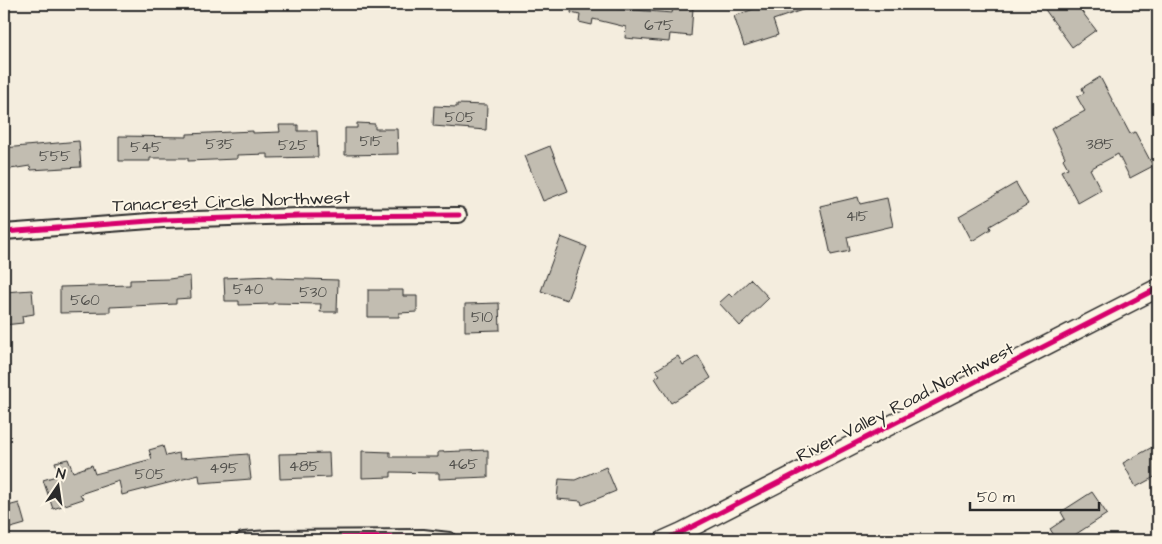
<svg xmlns="http://www.w3.org/2000/svg" width="1162" height="544" font-family="'Architects Daughter',sans-serif">
	<rect width="100%" height="100%" fill="#f4edde"/>
	<filter id="ink" filterUnits="userSpaceOnUse"><feTurbulence type="fractalNoise" baseFrequency=".02" numOctaves="2"/><feDisplacementMap in="SourceGraphic" scale="10" xChannelSelector="R" yChannelSelector="G"/><feConvolveMatrix kernelMatrix="1 2 1 2 8 2 1 2 1" color-interpolation-filters="sRGB"/></filter>
	<g filter="url(#ink)">
		<g fill="#c2bdb1" stroke="#2b2b2b">
			<path d="M583,4h27l-1,4 63,5 1,-6 20,1 -2,28 -21,-2 -1,8 -44,-4 1,-11 -33,-8 -1,6 -13,-3 1,-7 -9,-2 1,-7 10,1z"/>
			<path d="M768,4h45l1,2 -41,14 5,15 -34,11 -10,-30z"/>
			<path d="M1041,4h35l20,26 -24,17z"/>
			<path d="M1100,77l30,57 5,-2 18,34 -23,12 -12,-24 -28,15 11,21 -23,13 -17,-32 7,-3 -5,-9 2,-2 -14,-28 34,-18 -8,-14 7,-4 -2,-5z"/>
			<path d="M457,104l30,1 -1,25 -53,-4 1,-20 23,1z"/>
			<path d="M357,123l18,1v5h22l1,25 -53,1v-27h12z"/>
			<path d="M279,125h19v6h19l1,26 -50,1v-4l-31,1v4l-49,2v-3h-38v3h-31v-25l68,1v-3l66,-3v2l27,-1z"/>
			<path d="M79,141l2,26 -50,3 -1,-4 -26,4v-22z"/>
			<path d="M550,146l18,45 -25,10 -18,-45z"/>
			<path d="M1016,183l12,21 -38,22 1,3 -19,12 -13,-25z"/>
			<path d="M858,197l2,7 27,-6 6,28 -46,11 3,14 -19,4 -11,-49z"/>
			<path d="M561,237l26,10 -20,53 -26,-9z"/>
			<path d="M190,276l1,22 -15,1v5l-66,3v5l-50,1v-26l70,-2v-5l39,-1z"/>
			<path d="M272,276v2l66,2 -1,32h-17l1,-8 -48,-1v1l-34,1v-4h-14l-1,-23z"/>
			<path d="M751,279l18,19 -29,28 -21,-23 10,-9 3,3z"/>
			<path d="M32,290l2,24 -12,2 1,7 -19,2v-33z"/>
			<path d="M368,290h35v6h14v16l-18,1v4h-31z"/>
			<path d="M499,303l1,27 -35,1v-27z"/>
			<path d="M678,356l5,9 15,-9 13,22 -40,25 -16,-25 5,-3 -4,-5z"/>
			<path d="M1158,444v31l-22,12 -13,-24z"/>
			<path d="M163,446l3,10 13,-3 1,6 68,-5 3,25 -51,4 -1,-8 -77,20 -3,-14 -39,13 3,5 -30,10 -10,-29 16,-5 -4,-13 13,-3 5,13 19,-7 3,9 57,-15 -3,-9z"/>
			<path d="M488,450v27l-49,2v-6l-48,-1v5l-29,1v-27l28,1v5h48v-5z"/>
			<path d="M329,453l1,24 -50,2 -1,-25z"/>
			<path d="M606,467l10,24 -34,14 -1,-4 -24,-2 2,-20 16,1z"/>
			<path d="M1092,492l15,22 -40,26h-10l-7,-11 15,-10 -4,-7z"/>
			<path d="M19,503l6,21 -21,6v-23z"/>
		</g>
		<g fill="none" stroke-linecap="round" stroke-linejoin="round">
			<defs>
				<g id="minor">
					<path d="M4,232l159,-12 136,-4 160,-1"/>
					<path d="M243,540l26,-2 154,-1 26,3"/>
				</g>
				<path id="tertiary" d="M664,540l18,-8 476,-244"/>
			</defs>
			<use href="#minor" stroke="#2b2b2b" stroke-width="18"/>
			<use href="#tertiary" stroke="#2b2b2b" stroke-width="21"/>
			<use href="#minor" stroke="#fcf5e5" stroke-width="14"/>
			<use href="#tertiary" stroke="#fcf5e5" stroke-width="18"/>
			<defs>
				<g id="cycleway">
					<path d="M4,232l159,-12 136,-4 160,-1"/>
					<path d="M243,540l26,-2 154,-1 26,3"/>
					<path d="M664,540l18,-8 476,-244"/>
				</g>
			</defs>
			<use href="#cycleway" stroke="#fcf5e5" stroke-width="8"/>
			<use href="#cycleway" stroke="#d6006c" stroke-width="5"/>
		</g>
	</g>
	<g text-anchor="middle" stroke-width="4" stroke-linejoin="round" paint-order="stroke">
		<g font-size="15" fill="#51504c">
			<text x="659" y="30">675</text>
			<text x="460" y="122">505</text>
			<text x="371" y="146">515</text>
			<text x="220" y="149">535</text>
			<text x="1100" y="149">385</text>
			<text x="293" y="150">525</text>
			<text x="146" y="152">545</text>
			<text x="55" y="161">555</text>
			<text x="857" y="221">415</text>
			<text x="248" y="294">540</text>
			<text x="313" y="297">530</text>
			<text x="85" y="305">560</text>
			<text x="482" y="322">510</text>
			<text x="463" y="469">465</text>
			<text x="304" y="471">485</text>
			<text x="224" y="473">495</text>
			<text x="150" y="479">505</text>
		</g>
		<g font-size="18" fill="#2b2b2b" stroke="#fcf5e5">
			<text transform="translate(231 201) rotate(-2)" y="6">Tanacrest Circle Northwest</text>
			<text transform="translate(905 402) rotate(-27)" y="6">River Valley Road Northwest</text>
		</g>
	</g>
	<rect width="1162" height="544" fill="none" stroke="#fcf5e5" stroke-width="20"/>
	<rect x="10" y="10" width="1142" height="524" fill="none" stroke="#2b2b2b" stroke-width="2" filter="url(#ink)"/>
	<g transform="translate(58 486) rotate(13)" stroke="#fcf5e5" stroke-width="4" paint-order="stroke">
	<path d="M0-4L9 19L0 12L-9 19Z" fill="#2b2b2b"/>
	<text y="-8" font-size="14" font-weight="bold" text-anchor="middle" fill="#2b2b2b">N</text>
	</g>
	<path d="M970 502v8h129v-8" fill="none" stroke="#2b2b2b" stroke-width="2.5"/>
	<text x="977" y="502" font-size="15" fill="#2b2b2b" stroke="#fcf5e5" stroke-width="4" paint-order="stroke">50 m</text>
</svg>
